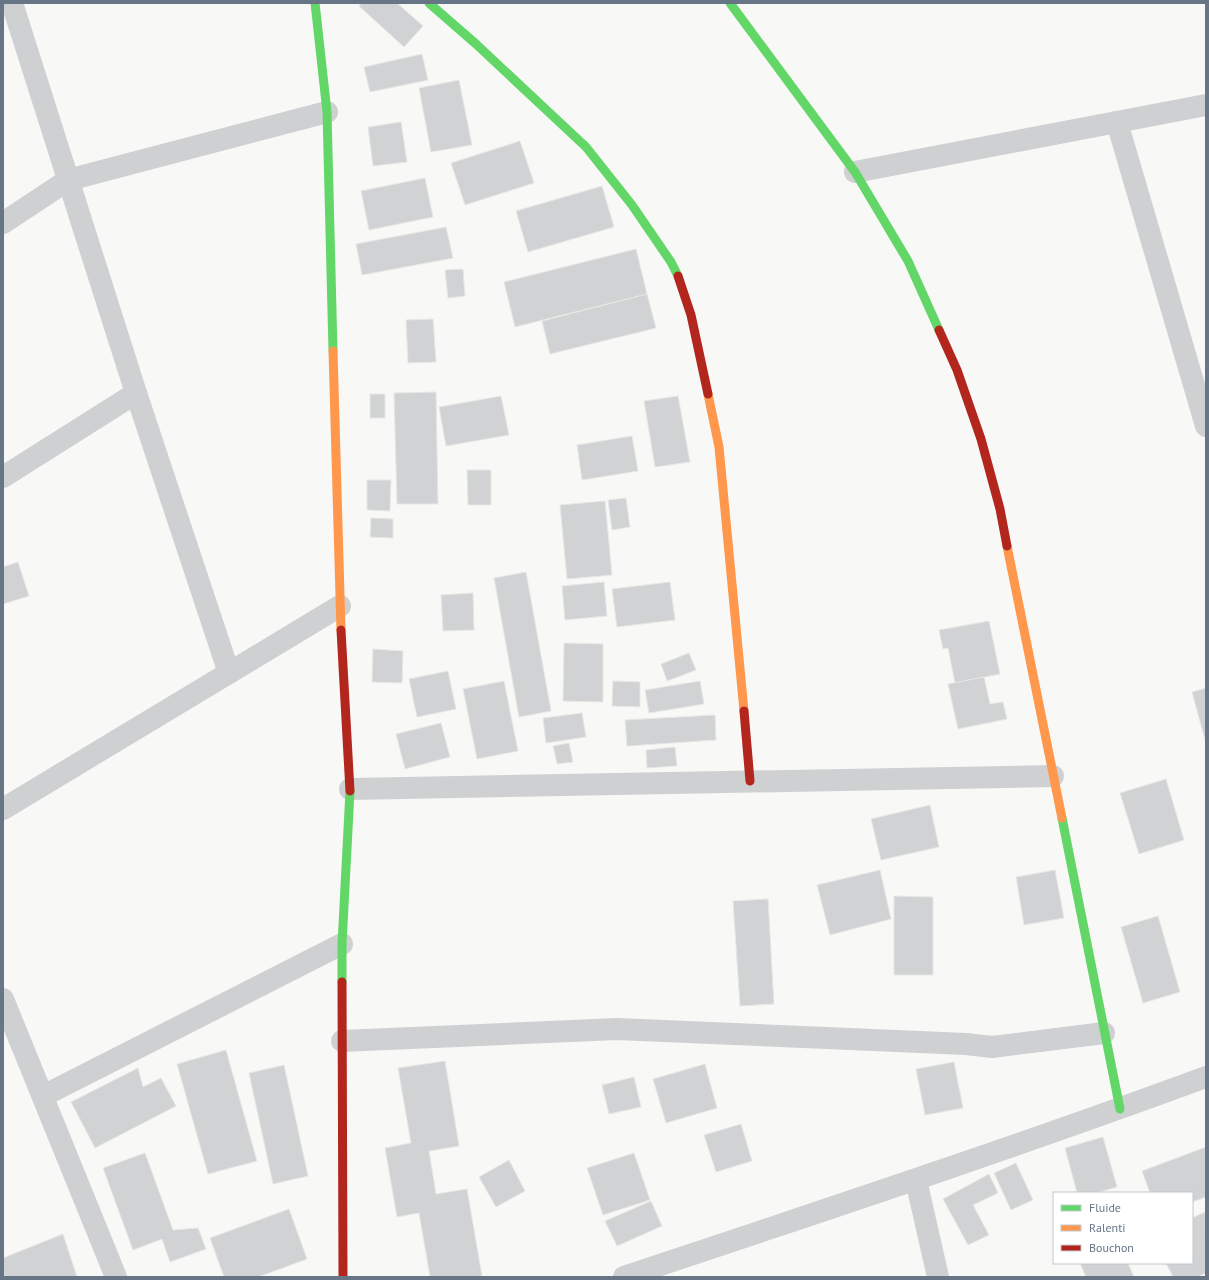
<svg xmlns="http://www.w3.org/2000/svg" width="1209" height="1280" font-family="'PT Sans',sans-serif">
	<rect width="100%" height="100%" fill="#f8f8f7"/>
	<g fill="#d1d2d3" stroke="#e7e7e6">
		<path d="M361,3h36l26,23 -19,21 -45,-41z"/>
		<path d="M422,54l6,26 -58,12 -6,-25z"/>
		<path d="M459,80l13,65 -41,7 -12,-64z"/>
		<path d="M401,122l6,40 -34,4 -5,-39z"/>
		<path d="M520,141l14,42 -69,22 -14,-42z"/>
		<path d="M425,178l8,39 -64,13 -8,-39z"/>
		<path d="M602,186l12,41 -86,25 -12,-41z"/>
		<path d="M446,227l7,31 -91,17 -6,-31z"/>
		<path d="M636,249l11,45 -132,33 -11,-45z"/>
		<path d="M463,269l2,27 -17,2 -3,-28z"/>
		<path d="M647,294l9,34 -106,26 -8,-33z"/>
		<path d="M433,319l3,43 -28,1 -2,-43z"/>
		<path d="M436,392l2,112h-41l-3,-111z"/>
		<rect x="370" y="394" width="15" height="24"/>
		<path d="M501,396l8,39 -63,11 -7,-39z"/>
		<path d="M678,396l12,66 -35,5 -11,-66z"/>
		<path d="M632,436l6,35 -56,9 -5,-35z"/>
		<path d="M467,470h24v35h-23z"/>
		<path d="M367,480h24l-1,31 -23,-1z"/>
		<path d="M626,498l4,29 -18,3 -4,-30z"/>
		<path d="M605,501l7,74 -45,4 -7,-74z"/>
		<path d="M371,518l22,1v19l-23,-1z"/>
		<path d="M18,562l11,34 -26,8v-37z"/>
		<path d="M526,572l25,139 -32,6 -25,-139z"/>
		<path d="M604,582l3,34 -42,4 -3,-34z"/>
		<path d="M670,582l5,38 -58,7 -5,-38z"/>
		<path d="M473,593l1,37 -31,1 -2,-36z"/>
		<path d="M989,621l11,53 -45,9 -7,-35 -5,1 -4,-19z"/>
		<path d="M564,643l39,1v58l-40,-1z"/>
		<path d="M373,649l30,2 -1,32 -30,-1z"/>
		<path d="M689,653l7,17 -29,11 -6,-17z"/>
		<path d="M448,671l8,38 -39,8 -8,-38z"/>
		<path d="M984,677l6,27 13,-2 4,17 -49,10 -10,-45z"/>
		<path d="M504,681l14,70 -41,8 -14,-70z"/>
		<path d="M613,681l27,1v25l-28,-1z"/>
		<path d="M700,681l4,23 -55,9 -4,-23z"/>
		<path d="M1206,688v52h-1l-13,-48z"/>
		<path d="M582,713l4,24 -40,6 -3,-25z"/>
		<path d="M715,715l1,25 -89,6 -2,-26z"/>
		<path d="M441,723l9,34 -45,12 -9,-35z"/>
		<path d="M569,743l4,19 -16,2 -4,-18z"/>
		<path d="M675,747l2,19 -30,2 -1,-18z"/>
		<path d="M1166,779l18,61 -45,14 -19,-61z"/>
		<path d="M930,805l9,42 -58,13 -10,-41z"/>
		<path d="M880,870l11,49 -61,16 -13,-50z"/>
		<path d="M1055,870l9,48 -40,7 -8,-48z"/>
		<path d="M894,896l39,1v78h-39z"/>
		<path d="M768,899l6,105 -34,2 -7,-105z"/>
		<path d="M1158,916l22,76 -37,11 -22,-76z"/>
		<path d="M226,1050l31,111 -49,13 -31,-110z"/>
		<path d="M445,1061l14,85 -30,5 7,43 31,-5 15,87 -5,1h-47l-11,-64 -22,4 -12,-69 26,-5 -13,-75z"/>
		<path d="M954,1062l9,46 -38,7 -9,-46z"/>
		<path d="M705,1064l12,44 -51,15 -13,-44z"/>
		<path d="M284,1065l24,111 -35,8 -24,-111z"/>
		<path d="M138,1068l5,19 18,-9 15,28 -81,42 -24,-46z"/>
		<path d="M634,1077l7,30 -32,7 -7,-29z"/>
		<path d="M741,1124l11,37 -36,11 -12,-37z"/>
		<path d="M1103,1137l14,50 -21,6h-19l-12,-45z"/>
		<path d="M1206,1147v50l-14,5v-9h-42l-8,-22z"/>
		<path d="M145,1153l28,77 25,-2 8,21 -36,13 -8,-23 -29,11 -30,-82z"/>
		<path d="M634,1153l16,47 -47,15 -16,-47z"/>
		<path d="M509,1160l16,31 -29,16 -17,-30z"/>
		<path d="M1016,1163l17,37 -22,10 -17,-37z"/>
		<path d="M989,1174l9,19 -25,12 16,30 -21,10 -25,-46z"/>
		<path d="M651,1201l11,25 -45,20 -12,-25z"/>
		<path d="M289,1209l18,50 -49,18h-34l-14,-39z"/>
		<path d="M1205,1212l1,61 -9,4h-24l-7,-14h26v-45z"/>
		<path d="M63,1234l14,43h-72l-2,-5v-14z"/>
		<path d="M1080,1263h48l6,14h-48z"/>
	</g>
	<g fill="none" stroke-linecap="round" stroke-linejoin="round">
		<g stroke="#cfd0d2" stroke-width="22">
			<path d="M12,3l124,390 93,280"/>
			<path d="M1117,122l89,304"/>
			<path d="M855,172l351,-67"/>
			<path d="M3,223l65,-43 259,-68"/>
			<path d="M3,477l133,-84"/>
			<path d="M350,789l703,-13"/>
			<path d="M3,809l337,-203"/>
			<path d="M3,999l113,278"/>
			<path d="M342,1041l275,-12 349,15 26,3 112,-14"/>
			<path d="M43,1096l299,-152"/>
			<path d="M916,1180l22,97"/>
			<path d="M624,1277c195,-65 389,-129 582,-200"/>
		</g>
		<g stroke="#63d668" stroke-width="9">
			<path d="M315,3l12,109 6,239"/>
			<path d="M429,3l47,41 110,103 46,58 39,57 7,14"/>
			<path d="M730,3l125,169 53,89 31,69"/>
			<path d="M1062,818l58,291"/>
			<path d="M342,982v-38l8,-153"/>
		</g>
		<g stroke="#ff974d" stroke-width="9">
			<path d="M333,351l8,279"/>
			<path d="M708,394l11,53 25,264"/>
			<path d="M1007,546l55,272"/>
		</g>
		<g stroke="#b3261e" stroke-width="9">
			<path d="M678,276l13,39 17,79"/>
			<path d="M939,330l18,40 24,69 19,70 7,37"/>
			<path d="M341,630l9,161"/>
			<path d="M744,711l6,70"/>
			<path d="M342,982l1,295"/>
		</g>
	</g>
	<rect width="1209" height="1280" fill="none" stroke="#677587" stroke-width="8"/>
	<rect x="1053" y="1192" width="140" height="72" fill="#ffffff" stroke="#c2c8cf"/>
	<rect x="1061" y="1205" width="20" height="6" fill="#63d668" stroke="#c2c8cf"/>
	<text x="1089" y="1212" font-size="12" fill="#677587">Fluide</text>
	<rect x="1061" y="1225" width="20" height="6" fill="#ff974d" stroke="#c2c8cf"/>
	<text x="1089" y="1232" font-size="12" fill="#677587">Ralenti</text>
	<rect x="1061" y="1245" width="20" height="6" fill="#b3261e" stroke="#c2c8cf"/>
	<text x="1089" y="1252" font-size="12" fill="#677587">Bouchon</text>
</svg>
